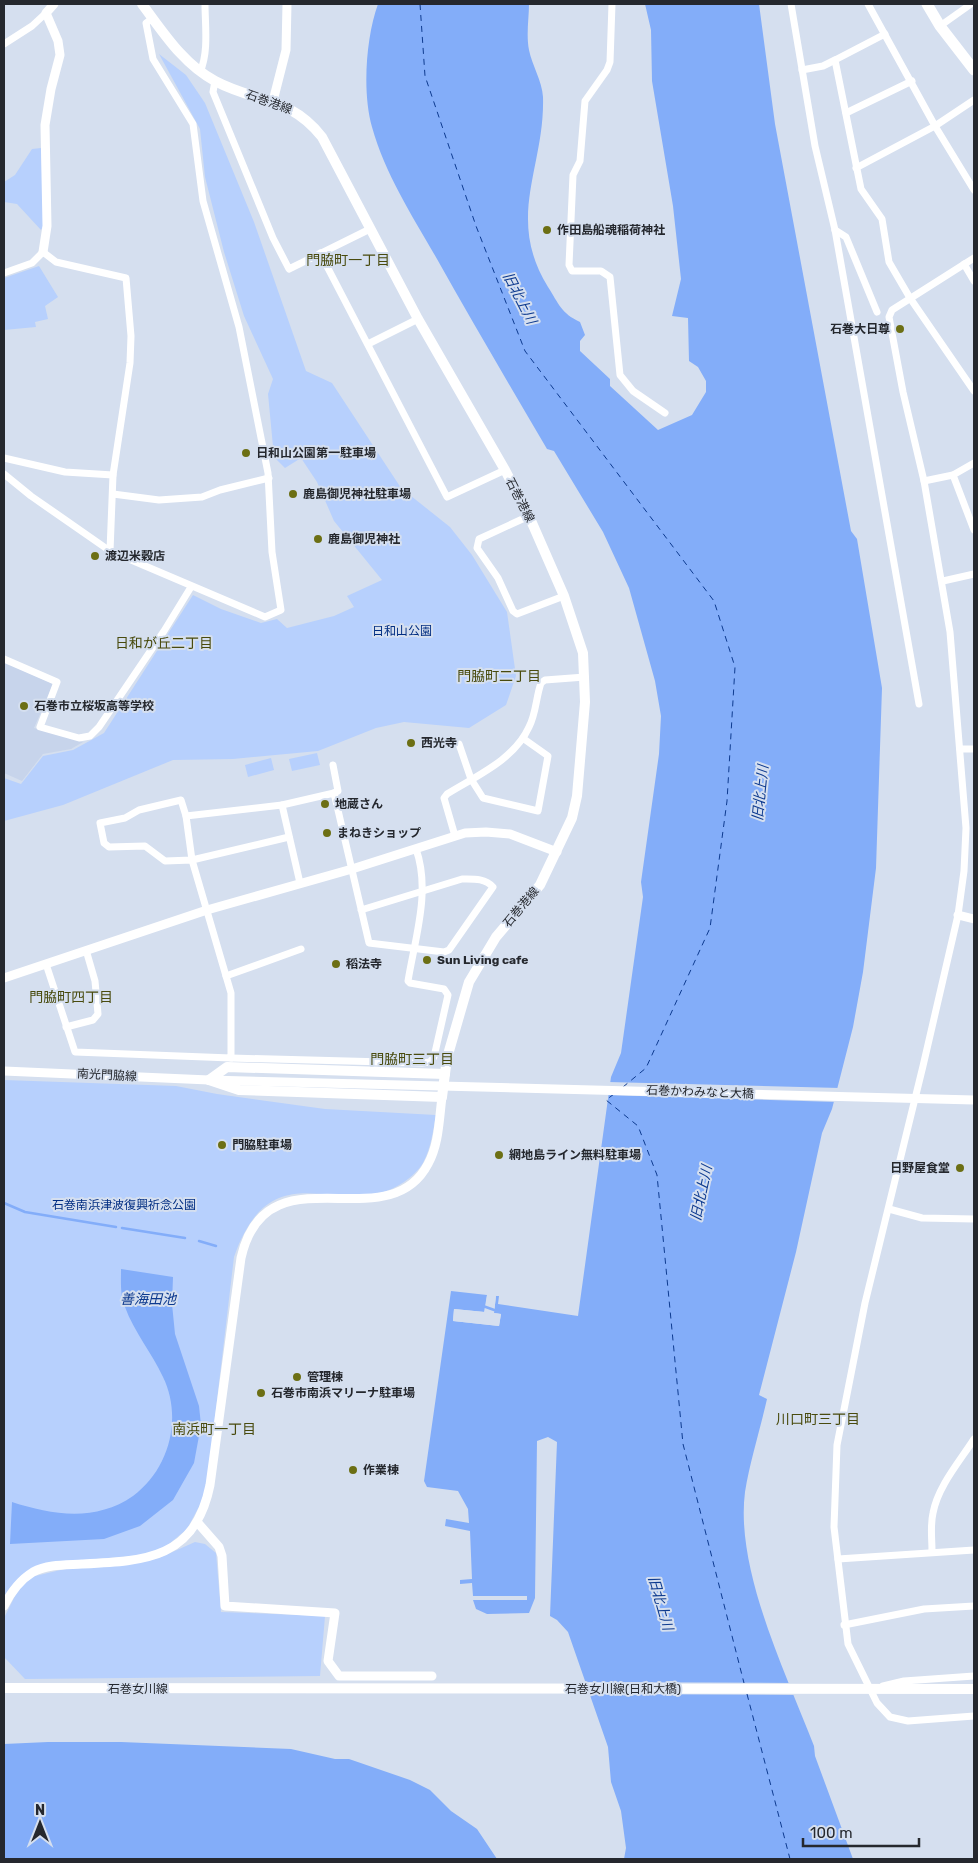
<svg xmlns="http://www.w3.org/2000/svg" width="978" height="1863" font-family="Rubik,'Noto Sans JP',sans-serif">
	<rect width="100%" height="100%" fill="#d5dfef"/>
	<path fill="#c7d4eb" d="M4,662l49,22 -19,44 49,14 -12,7 -28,5 -21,27 -18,-8z"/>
	<g fill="#b7d0fd">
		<path d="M159,54l27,21 19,28 49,119 52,149 26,12 69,105 49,39 22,28 35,57 9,64 -10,29 -37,23 -65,-6 -28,6 -58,23 -85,8 -60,1 -110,45 -59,16v-43l17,6 22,-28 30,-6 31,-17 89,-138 28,14 40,14 16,-4 10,9 47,-12 20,-9 -7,-11 35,-16 -48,-59 -17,-39 -16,-24 -16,10 -11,-11 -6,-63 5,-15 -29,-63 -20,-64 -19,-75 -5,-48z"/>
		<path d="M41,148l3,76 -3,6 -24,-26 -13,-2v-20l11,-7 17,-26z"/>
		<path d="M39,266l19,31 -13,9 3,13 -13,3 1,5 -32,3v-52z"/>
		<path d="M317,753l3,12 -28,6 -3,-12z"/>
		<path d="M271,758l3,12 -26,7 -3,-12z"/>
		<path d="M4,1080l172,6 41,8 108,15 111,6c-3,16 -5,33 -13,48 -4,7 -12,14 -19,19 -63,43 -130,-38 -170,75l-27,227 -6,19 -14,26 -24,20 -20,6 -84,7 -46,23 -9,12z"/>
		<path d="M195,1542l10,2 11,9 5,59 104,4 -5,60 -295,3 -21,-22v-39l15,-30 12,-11 38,-9 90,-10z"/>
	</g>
	<g fill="#83adf9">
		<path d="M378,4h151c0,14 -3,31 0,46 3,15 13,31 14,47 2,71 -38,120 5,190 11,17 13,26 32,35l5,13 -5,6v10l30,28v7l48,44 34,-15 14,-23v-11l-8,-14 -9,-6 -1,-43 -16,-2 9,-37 -8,-73 -21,-125 -1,-51 -6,-26h114l16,120 76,407 6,8 25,149 -6,180 -13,104 -10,55 -21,82 -10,24 -26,119 -37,143 8,4c-7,31 -17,62 -22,93 -10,78 41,181 69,254l1,10 38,103h-229l2,-11 -5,-37 -10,-29 -3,-35 -40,-115 -11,-12 -7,-4 7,-174 -9,-5 -11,4 -2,157 -6,15 -42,1 -11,-5 -3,-9h53l1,-4h-54l-1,-13 -12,1v-4l12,-1 -2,-48 -25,-5 1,-7 23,4 -1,-14 -10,-18 -31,-4 -3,-6 27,-190 36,4 -2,17 -31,-3 -1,12 46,5 2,-12 -7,-1 2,-17h3l-1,8 80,12 33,-239 10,-24 22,-156 -2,-15 18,-128 2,-38 -6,-35 -26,-93 -26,-56 -49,-81 -7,-2c-37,-63 -74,-126 -110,-190 -24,-42 -52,-85 -65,-132 -10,-35 -6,-90 6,-123z"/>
		<path d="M121,1269l52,8 -1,27 3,30 24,72 2,19 -7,38 -21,37 -33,26 -36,13 -94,5 2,-42c40,13 84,20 121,-6 36,-26 50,-78 30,-119 -11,-24 -29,-45 -38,-70 -5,-12 -4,-25 -4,-38z"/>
		<path d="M48,1742h73l170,7 44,10h14l61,21 20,10 21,21 26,18 20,30h-493v-115z"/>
	</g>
	<g fill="#d5dfef">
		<path d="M608,1082l232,6 -3,14 -231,-7z"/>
		<path d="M487,1295h2l-3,19 -30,-3v7l41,5 1,-7 -7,-3 3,-17h2l-2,17 7,1 -2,12 -46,-5 1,-12 30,3z"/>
		<rect x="473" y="1596" width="54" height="4"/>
		<path d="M583,1682l210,1 5,12 -210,-1z"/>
	</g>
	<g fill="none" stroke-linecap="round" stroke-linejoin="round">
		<g stroke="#83adf9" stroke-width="2.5">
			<path d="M4,1203l21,9 91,15"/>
			<path d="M122,1228l63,10"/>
			<path d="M199,1241l17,5"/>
			<path d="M483,1306l14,5"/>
		</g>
		<g stroke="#0d3a8f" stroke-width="1" stroke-dasharray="6 5" stroke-linecap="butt">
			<path d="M420,4l5,72 51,150 49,125 189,250 21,66 -8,134 -17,127 -64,140 -23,19"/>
			<path d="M614,1094l-8,6 32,26 19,49 26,269 61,239"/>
			<path d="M747,1694l43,165"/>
		</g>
		<g stroke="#fff" stroke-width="7">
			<path d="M612,4l-2,58 -3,8 -22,31 -5,60 -7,14 -4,90 3,6h29l9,6 10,98 13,16 32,22"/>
			<path d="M791,4l24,142 20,84 84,474"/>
			<path d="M868,4l67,122 39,64"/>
			<path d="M940,26l31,-22"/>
			<path d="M885,34l-50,26 26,129 21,30 7,43 21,36 64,93"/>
			<path d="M4,44l28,-18 14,-13"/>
			<path d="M802,70l21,-4 12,-6"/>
			<path d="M200,72c9,-20 5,-47 5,-68"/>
			<path d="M215,81l-2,11 60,146 16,31 81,-40"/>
			<path d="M846,113l66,-32"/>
			<path d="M856,168l79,-42 39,-26"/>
			<path d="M835,230l11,7 31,75"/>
			<path d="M320,253l127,244 58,-27"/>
			<path d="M974,258l-82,52 -3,7 14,75 21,89 26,151 16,196 -2,43 -6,44 -35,151 -58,237 -28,142 -3,82 14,117 29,59 13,14 18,4 66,-5"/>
			<path d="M964,264l10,17"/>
			<path d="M4,273l28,-10 11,-11 13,10 70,16 5,58 -1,27 -17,112 -3,76"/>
			<path d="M368,344l50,-25"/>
			<path d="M4,458l61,14 48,3"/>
			<path d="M974,463l-21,12 21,55"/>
			<path d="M4,474l27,22 79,55 155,66 16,-7 -9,-58 -4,-79 -29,-146 -36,-126 -10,-77 -40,-65 -7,-36 7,-5"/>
			<path d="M924,481l29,-6"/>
			<path d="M113,494l46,6 43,-3 18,-7 49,-12"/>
			<path d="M529,516l-50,23 -2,9 21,30 15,33 4,3 47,-18"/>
			<path d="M943,581l31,-7"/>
			<path d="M4,659l53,23 -17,45 39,11 11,-2 9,-9 65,-96 27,-44"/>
			<path d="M459,744l12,35 12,19 55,13 10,-55 -24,-17"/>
			<path d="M960,749h14"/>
			<path d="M333,765l5,26 -4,2"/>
			<path d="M282,805l18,78"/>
			<path d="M186,816l96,-11 52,-12 35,150 75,9 5,-2 44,-63c-8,-9 -20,-8 -31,-8l-101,31"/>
			<path d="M455,836l-11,-38 3,-4c29,-18 67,-34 82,-67 7,-13 7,-30 12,-44l4,-3 40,-3"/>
			<path d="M46,964l29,88 156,6v-65l-39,-133 -6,-44 -5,-16 -42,10 -14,8 -25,5 4,20 5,4 36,-1 20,15 27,-1 97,-23"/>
			<path d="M226,976l75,-27"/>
			<path d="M66,1027l27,-7 5,-6 -3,-33 -9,-31"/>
			<path d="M231,1058l191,5 8,-1 4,-5 14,-62 -4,-6 -34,-6 -2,-2c7,-43 23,-90 8,-132"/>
			<path d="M889,1209l33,9 52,1"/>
			<path d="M932,1551c0,-13 -2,-25 1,-38 5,-27 27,-52 41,-74"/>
			<path d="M838,1559l136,-9"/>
			<path d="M844,1625l80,-16 50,-3"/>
			<path d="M883,1686l21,-5 70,-5"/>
		</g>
		<g stroke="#fff" stroke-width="9">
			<path d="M273,101l13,-51 1,-46"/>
			<path d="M43,252l4,-26 -2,-101 6,-36 9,-34 -2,-14 -12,-28 8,-9"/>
			<path d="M958,915l16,4"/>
			<path d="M4,978l203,-68 145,-41 113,-36 21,-1 24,2 47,18"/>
			<path d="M4,1071l205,9 765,20"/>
			<path d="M198,1523l21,24 3,9 3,50 110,7 -7,48 11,15h93"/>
			<path d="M4,1606c7,-14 16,-26 29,-34 15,-8 33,-7 49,-8 64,-3 113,-5 128,-79l31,-227c25,-112 146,-16 187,-94 11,-20 11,-44 14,-67"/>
		</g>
		<path stroke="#fff" stroke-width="10" d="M4,1688l970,1"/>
		<g stroke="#fff" stroke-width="10">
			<path d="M142,4c21,28 41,60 73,77 41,22 75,15 107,56l96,182 87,151 24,46 35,80 19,57 2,49 -8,94 -5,22 -32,67 -44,52 -27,45 -22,76 -5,39 -203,-7 -30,-10"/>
			<path d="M209,1080l18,-13 218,7"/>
		</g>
		<path stroke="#fff" stroke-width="11" d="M927,4l13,22 34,44"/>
	</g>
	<g fill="#6c6f14" stroke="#d5dfef" stroke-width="2">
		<circle cx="547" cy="230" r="5"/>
		<circle cx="900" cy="329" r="5"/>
		<circle cx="246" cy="453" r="5"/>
		<circle cx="293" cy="494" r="5"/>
		<circle cx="318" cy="539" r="5"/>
		<circle cx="95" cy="556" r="5"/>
		<circle cx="24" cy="706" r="5"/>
		<circle cx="411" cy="743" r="5"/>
		<circle cx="325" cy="804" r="5"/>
		<circle cx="327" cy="833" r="5"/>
		<circle cx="427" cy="960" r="5"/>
		<circle cx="336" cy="964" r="5"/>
		<circle cx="222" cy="1145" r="5"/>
		<circle cx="499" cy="1155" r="5"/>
		<circle cx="960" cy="1168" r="5"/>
		<circle cx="297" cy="1377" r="5"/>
		<circle cx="261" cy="1393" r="5"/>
		<circle cx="353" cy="1470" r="5"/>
	</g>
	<g text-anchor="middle" stroke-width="4" stroke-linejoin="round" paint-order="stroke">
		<g font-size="12" fill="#25282e" stroke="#d5dfef">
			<text transform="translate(269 102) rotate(20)" y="4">石巻港線</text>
			<text transform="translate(520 500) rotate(63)" y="4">石巻港線</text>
			<text transform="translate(521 907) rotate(-50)" y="4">石巻港線</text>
			<text transform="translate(107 1075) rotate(3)" y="4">南光門脇線</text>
			<text transform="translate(700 1092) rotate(2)" y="4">石巻かわみなと大橋</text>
			<text x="138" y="1693">石巻女川線</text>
			<text x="623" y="1693">石巻女川線(日和大橋)</text>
		</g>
		<g font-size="12" font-weight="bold" fill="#25282e" stroke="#d5dfef" text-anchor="start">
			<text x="557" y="234">作田島船魂稲荷神社</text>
			<text x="890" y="333" text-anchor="end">石巻大日尊</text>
			<text x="256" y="457">日和山公園第一駐車場</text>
			<text x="303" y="498">鹿島御児神社駐車場</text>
			<text x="328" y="543">鹿島御児神社</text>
			<text x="105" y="560">渡辺米穀店</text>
			<text x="34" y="710">石巻市立桜坂高等学校</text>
			<text x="421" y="747">西光寺</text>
			<text x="335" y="808">地蔵さん</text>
			<text x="337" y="837">まねきショップ</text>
			<text x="437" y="964">Sun Living cafe</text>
			<text x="346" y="968">稻法寺</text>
			<text x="232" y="1149">門脇駐車場</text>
			<text x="509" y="1159">網地島ライン無料駐車場</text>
			<text x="950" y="1172" text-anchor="end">日野屋食堂</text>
			<text x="307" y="1381">管理棟</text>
			<text x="271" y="1397">石巻市南浜マリーナ駐車場</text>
			<text x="363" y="1474">作業棟</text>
		</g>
		<g font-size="12" fill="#022e82" stroke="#d5dfef">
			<text x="402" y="635">日和山公園</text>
			<text x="124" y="1209">石巻南浜津波復興祈念公園</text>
		</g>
		<g font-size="14" fill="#494b0e" stroke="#d5dfef">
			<text x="348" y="265">門脇町一丁目</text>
			<text x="164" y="648">日和が丘二丁目</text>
			<text x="499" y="681">門脇町二丁目</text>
			<text x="71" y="1002">門脇町四丁目</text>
			<text x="412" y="1064">門脇町三丁目</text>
			<text x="818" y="1424">川口町三丁目</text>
			<text x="214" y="1434">南浜町一丁目</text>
		</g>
		<g font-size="14" font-style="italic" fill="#0d3a8f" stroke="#d5dfef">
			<text transform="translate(520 298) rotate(63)" y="5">旧北上川</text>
			<text transform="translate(760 793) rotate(-84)" y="5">旧北上川</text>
			<text transform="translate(701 1193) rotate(-78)" y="5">旧北上川</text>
			<text x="148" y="1304">善海田池</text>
			<text transform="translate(661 1603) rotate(74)" y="5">旧北上川</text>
		</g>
	</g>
	<rect width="978" height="1863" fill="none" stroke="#25282e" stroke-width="10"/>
	<g transform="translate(40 1823)" stroke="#d5dfef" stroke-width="4" paint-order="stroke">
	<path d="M0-4L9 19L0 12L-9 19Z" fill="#25282e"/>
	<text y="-8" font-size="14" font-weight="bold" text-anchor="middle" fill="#25282e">N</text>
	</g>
	<path d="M803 1838v8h116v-8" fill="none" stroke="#25282e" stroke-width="2.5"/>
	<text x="810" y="1838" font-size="15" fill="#25282e" stroke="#d5dfef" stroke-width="4" paint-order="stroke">100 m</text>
</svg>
